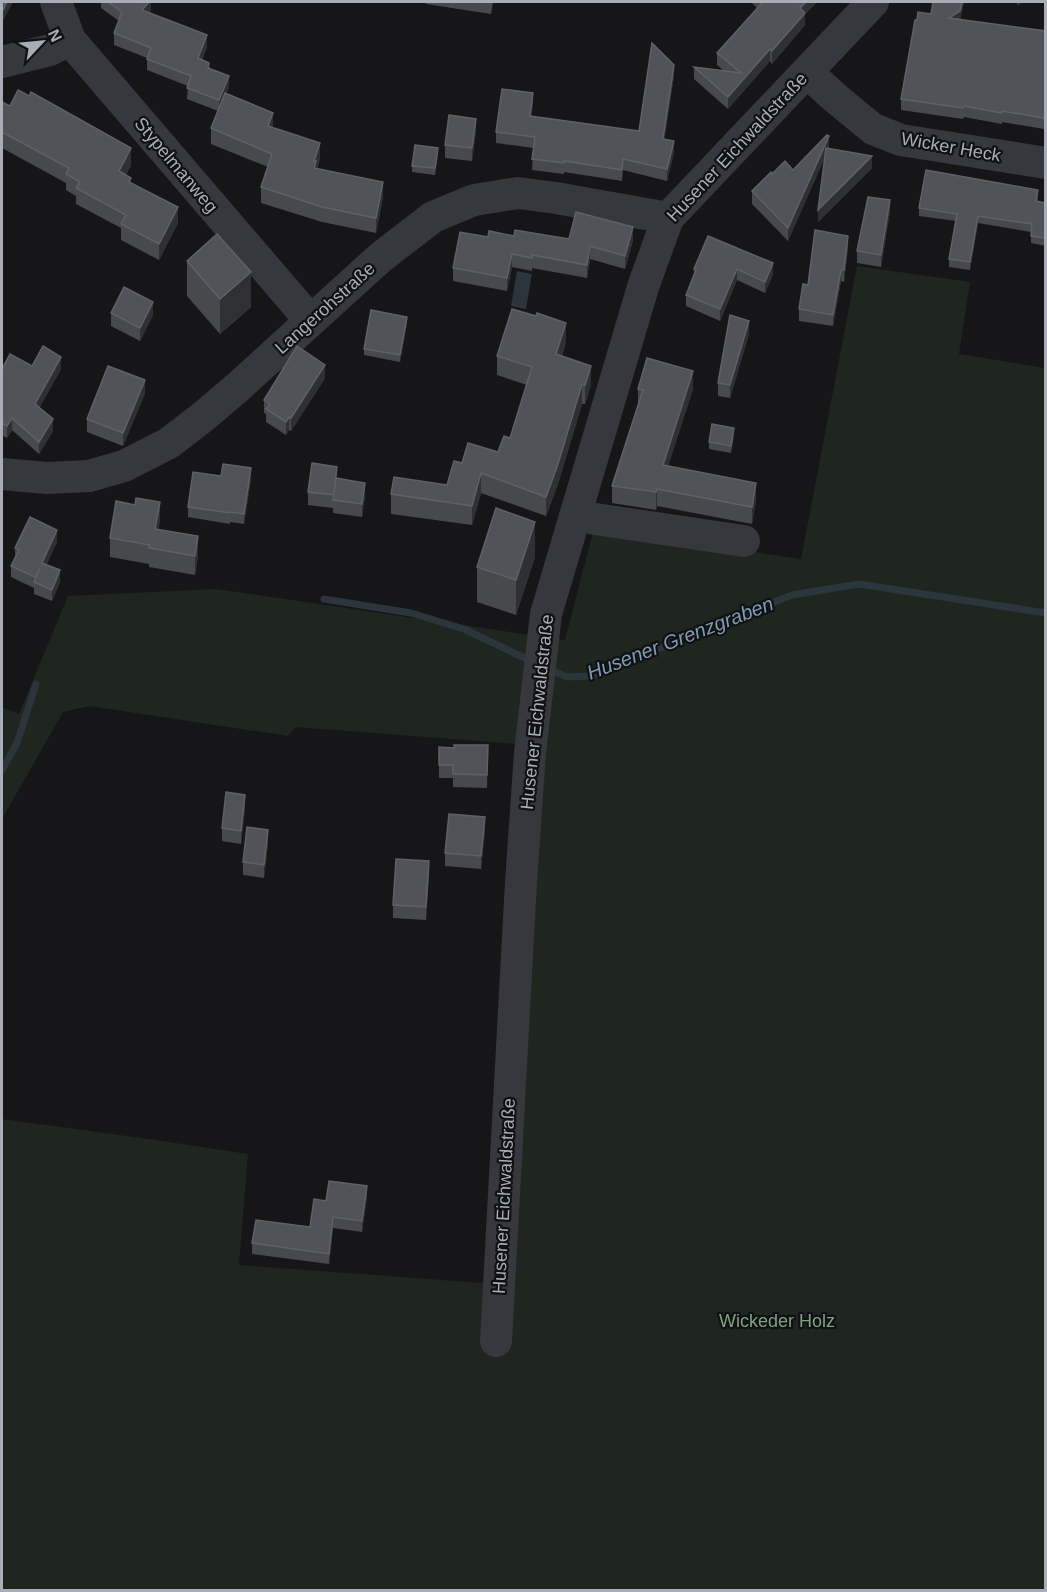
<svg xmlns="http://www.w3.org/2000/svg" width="1047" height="1592" font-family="Arial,sans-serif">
	<rect width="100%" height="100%" fill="#161618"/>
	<path fill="#1e261f" d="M857,266l113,16 -11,72 86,14v1222h-1043v-471l154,21 92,14 -9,111 270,20 32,-539 -245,-19 -8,9 -199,-30 -26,6 -61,107v-112l17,7 49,-118 148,-7 349,51 29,-112 207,31z"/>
	<path fill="#2c353c" d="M517,271l15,3 -6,35 -15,-3z"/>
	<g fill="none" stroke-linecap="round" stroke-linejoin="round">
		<g stroke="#2c353c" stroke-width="7">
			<path d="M324,599l87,14 53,16 69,33"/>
			<path d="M549,669l18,8 24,-1 201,-81 67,-11 187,29"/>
			<path d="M2,770l15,-27 19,-59"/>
		</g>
		<g stroke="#37383d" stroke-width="32">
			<path d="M56,2l14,38 240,280"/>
			<path d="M2,62l48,-12 20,-10"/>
			<path d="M807,72l26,24 40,33 28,11 145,23"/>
			<path d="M2,474l45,4 42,-2 35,-10 45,-23 35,-27 34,-29 143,-130 52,-40 41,-17 44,-7 38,5 112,20"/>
			<path d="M575,516l169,25"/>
			<path d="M496,1341l25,-459 9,-129 16,-139 98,-330 24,-66 205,-216"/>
		</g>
	</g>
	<g fill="#47494d">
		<path d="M101,2h50v8l-2,3 58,34 -5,13 27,27 -3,7 47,34 47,31 -3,10 66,29 -7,35 -54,-11 -61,-19v-16l7,-20 -57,-23v-16l7,-17 -31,-12 1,-13 -41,-16v-12l-33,-13v-12l5,-12 -18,-13z"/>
		<path d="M426,2h67l-2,12 -65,-10z"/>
		<path d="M751,2h66l-12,12v11l-33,39 -2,-3 -42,48 -34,-30v-12l30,4 -7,-6v-12l40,-45z"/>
		<path d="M964,2l-4,18 86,11v99h-2v-1l-42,-7v2l-38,-7 -1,2 -62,-9v-11l16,-79z"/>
		<path d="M674,76l-10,63 10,13 -7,29 -44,-11 -1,11 -58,-9v2l-32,-4 1,-22 -37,-5v-11l37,-28 -2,12 108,15z"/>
		<path d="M2,102l129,63 -5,10 5,8 47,40 -19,37 -38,-20v-12l-45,-24v-8l-10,-6v-7l-64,-35z"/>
		<path d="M476,132l-4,29 -27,-3v-13z"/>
		<path d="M829,149l43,19 -54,54 7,-66 -37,85 -36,-37v-13l20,-17 21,-4z"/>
		<path d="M438,154l-3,21 -23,-3v-6z"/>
		<path d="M1038,197l-1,5 9,1v43l-15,-3v-11l-53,-9 -8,47 -21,-3v-8l7,-38 -37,-5v-8z"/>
		<path d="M890,211l-9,56 -24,-4v-12z"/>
		<path d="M514,236l55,3 64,1 -8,29 -35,-10 -3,19 -55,-10v3l-20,-4 -5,24 -54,-10v-13l35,-31z"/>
		<path d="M708,236l65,38 -8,19 -28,-13 -17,41 -34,-15v-11l8,-22v-4z"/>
		<path d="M848,247l-4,35 -3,-1 -8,45 -34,-5v-12l9,-24z"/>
		<path d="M187,261l64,46 -31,27 -33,-38z"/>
		<path d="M111,313l42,2 -13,26 -29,-15z"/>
		<path d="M407,323l-7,39 -36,-7v-6z"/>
		<path d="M749,334l-19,64 -12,-2v-13z"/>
		<path d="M566,342l-4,14 29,29 -6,19h-3l-24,80 -12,32 -65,-23 -9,32 -81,-11v-20l56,-9 15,-22 36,-11 12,-14 17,-53 -30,-10v-19z"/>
		<path d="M32,366l29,3 -22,39 14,23 -14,23 -27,-24 -5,8 -5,-3v-66z"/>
		<path d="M325,378l-34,53 -2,-1 -3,5 -20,-13v-8l-2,-1v-13z"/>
		<path d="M638,389h55l-25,77 88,34 -4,24 -95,-18 -1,4 -44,-7v-17l26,-81z"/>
		<path d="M145,393l-22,53 -36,-14v-13z"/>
		<path d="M734,435l-3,18 -22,-4v-7z"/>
		<path d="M221,476l30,3 -7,45 -14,-2v2l-42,-7v-10z"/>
		<path d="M337,479l28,17 -3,21 -29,-4v-5l-25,-3v-13z"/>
		<path d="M160,521l-2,8 40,27 -3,19 -46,-8v-3l-39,-7v-19z"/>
		<path d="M57,542l-11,23 14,17 -8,19 -18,-7v-6l-23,-11v-11l4,-9v-9z"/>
		<path d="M535,557l-19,58 -39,-13v-35z"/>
		<path d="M488,745l-1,43 -34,-1v-9h-14v-31l15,1z"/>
		<path d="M245,808l-4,36 -19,-3v-13z"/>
		<path d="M485,830l-4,39 -36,-3v-13z"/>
		<path d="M268,843l-4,35 -21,-3v-13z"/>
		<path d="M429,874l-3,46 -33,-2v-13z"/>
		<path d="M367,1197l-5,35 -29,-4 -4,36 -77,-10v-11l58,-16 16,-26z"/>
	</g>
	<g fill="#2f3033">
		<path d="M7,2h6l-11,21v-11z"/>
		<path d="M146,2h5v8l-9,12v-12z"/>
		<path d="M806,2h11l-12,12v11l-33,39v-13l28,-43z"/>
		<path d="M962,2h2l-4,20 -11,-4z"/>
		<path d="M1017,2h6l-6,4z"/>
		<path d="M207,35v12l-9,23v-12z"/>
		<path d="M770,49v12l-42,48v-12z"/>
		<path d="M674,65v11l-11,74v-11z"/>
		<path d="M229,76v11l-10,25v-12z"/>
		<path d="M533,93v11l-3,23v-11z"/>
		<path d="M273,113v16l-5,-3z"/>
		<path d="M476,119v13l-4,29v-13z"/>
		<path d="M829,136v13l-41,92v-13z"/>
		<path d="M674,141v11l-7,29v-12z"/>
		<path d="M320,143v16l-4,11 -2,14v-23z"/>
		<path d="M131,148v17l-12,23v-17z"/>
		<path d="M872,156v12l-54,54v-12z"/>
		<path d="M623,159v11l-1,11v-11z"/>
		<path d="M383,182v16l-7,35v-15z"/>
		<path d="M890,200v11l-9,56v-12z"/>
		<path d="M178,207v16l-19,37v-16z"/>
		<path d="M978,216v7l-8,47v-8z"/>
		<path d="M633,227v13l-8,29v-13z"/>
		<path d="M848,236v11l-4,35v-12z"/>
		<path d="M590,246v13l-3,19v-13z"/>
		<path d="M512,254v13l-5,24v-13z"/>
		<path d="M773,263v11l-8,19v-11z"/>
		<path d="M737,269v11l-17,41v-12z"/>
		<path d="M841,270v11l-8,45v-11z"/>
		<path d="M251,272v35l-31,27v-35z"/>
		<path d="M153,302v13l-13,26v-13z"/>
		<path d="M407,317v6l-7,39v-7z"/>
		<path d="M749,321v13l-19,64v-13z"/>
		<path d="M566,323v19l-10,32v-20z"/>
		<path d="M61,357v12l-26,47v-12z"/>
		<path d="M325,365v13l-34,53v-13z"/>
		<path d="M591,366v19l-6,19v-19z"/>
		<path d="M693,371v18l-30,93v-17z"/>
		<path d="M145,380v13l-22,53v-13z"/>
		<path d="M582,384v20l-24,80 -12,32v-19z"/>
		<path d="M289,417v13l-3,5v-13z"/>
		<path d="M12,418v12l-5,8v-12z"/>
		<path d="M53,419v12l-14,23v-12z"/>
		<path d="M251,468v11l-7,45v-10z"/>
		<path d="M481,473v20l-9,32v-19z"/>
		<path d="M365,483v13l-3,21v-13z"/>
		<path d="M756,483v17l-4,24v-17z"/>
		<path d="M657,489v17l-1,4v-18z"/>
		<path d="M160,502v19l-5,27v-19z"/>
		<path d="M535,522v35l-19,58v-35z"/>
		<path d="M57,530v12l-15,33v-12z"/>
		<path d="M198,536v20l-3,19v-19z"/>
		<path d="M60,570v12l-8,19v-11z"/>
		<path d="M245,795v13l-4,36v-13z"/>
		<path d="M485,817v13l-4,39v-13z"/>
		<path d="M268,830v13l-4,35v-13z"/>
		<path d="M429,861v13l-3,46v-13z"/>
		<path d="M367,1186v11l-5,35v-11z"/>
		<path d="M333,1217v11l-4,36v-10z"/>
	</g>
	<g fill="#525359" stroke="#5f6168" stroke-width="1.5">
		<path d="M2,2h5l-5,10z"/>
		<path d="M108,2h41l-7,8 65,25 -9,23 11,5 -1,5 21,8 -10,24 -32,-12 4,-12 -44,-17 4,-11 -37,-15 8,-21z"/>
		<path d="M763,2h43l-6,6 5,5 -33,38 -2,-2 -42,48 -34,-30 47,6 -24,-20z"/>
		<path d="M933,2h29l-2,9 -11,7 97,13v88h-2v-1l-42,-7v2l-38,-7 -1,2 -62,-9 14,-79h2l1,-8 13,2z"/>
		<path d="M652,43l22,22 -11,74 11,2 -7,28 -44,-10 -1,11 -58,-9v2l-32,-4 3,-22 -39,-5 6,-43 31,4 -3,23 109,15z"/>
		<path d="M18,90l11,6 2,-4 100,56 -12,23 12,7 -2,4 49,25 -19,37 -38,-20 5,-9 -50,-27 4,-6 -14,-8 3,-6 -67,-36v-30l8,4z"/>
		<path d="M225,93l48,20 -5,13 52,17 -6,18h2l-2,7 69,14 -7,36 -54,-11 -61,-20 11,-33 -61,-26z"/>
		<path d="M449,115l27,4 -4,29 -27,-3z"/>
		<path d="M827,135l2,1 -41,92 -36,-37 19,-19 1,2 13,-13 8,9z"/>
		<path d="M415,145l23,3 -3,20 -23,-2z"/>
		<path d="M826,148l46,8 -54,54z"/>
		<path d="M926,170l112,20 -2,11 10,2v35l-15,-2 1,-12 -54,-8 -8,46 -21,-3 8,-45 -38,-6z"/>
		<path d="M868,197l22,3 -9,55 -24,-4z"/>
		<path d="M576,212l57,15 -8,29 -35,-10 -3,19 -55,-10v3l-20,-4 -5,24 -54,-10 7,-36 28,5 1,-6 25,5 1,-6 54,9z"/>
		<path d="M815,230l33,6 -4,34h-3l-8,45 -34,-6 4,-25 5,1z"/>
		<path d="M217,234l34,38 -31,27 -33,-38z"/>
		<path d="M708,236l65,27 -8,19 -28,-13 -17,40 -34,-14 10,-25 -2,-1z"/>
		<path d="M124,287l29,15 -13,26 -29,-15z"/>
		<path d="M512,309l24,7 1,-3 29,10 -10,31 35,12 -6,19 -3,-1 -24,80 -12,33 -65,-24 -9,33 -81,-12 3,-17 53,8 7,-24 8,2 6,-20 30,9 6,-16 6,2 22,-71 -35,-11z"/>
		<path d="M371,310l36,7 -7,38 -36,-6z"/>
		<path d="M730,315l19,6 -19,64 -12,-2z"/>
		<path d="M43,346l18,11 -26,47 18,15 -14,23 -27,-24 -5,8 -5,-3v-54l8,-15 22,12z"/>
		<path d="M297,346l28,19 -34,53 -2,-1 -3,5 -20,-13 4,-5 -6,-4z"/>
		<path d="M647,358l46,13 -30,94 93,18 -4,24 -95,-18 -1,3 -44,-6 31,-96 -5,-1z"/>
		<path d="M108,366l37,14 -22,53 -36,-14z"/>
		<path d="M712,424l22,4 -3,18 -22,-4z"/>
		<path d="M312,463l25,4 -3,28 -26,-3z"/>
		<path d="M223,464l28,4 -7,46 -14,-2v1l-42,-6 5,-35 28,4z"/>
		<path d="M336,478l29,5 -3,21 -29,-4z"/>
		<path d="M136,498l24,4 -5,27 43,7 -3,20 -46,-8 1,-3 -40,-7 6,-37 19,4z"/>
		<path d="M496,508l39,14 -19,58 -39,-13z"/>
		<path d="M30,517l27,13 -15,33 18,7 -8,20 -18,-8 6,-14 -5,9 -24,-11 8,-16 -4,-2z"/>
		<path d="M454,745h34l-1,30 -34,-1v-9h-14v-18l15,1z"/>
		<path d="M226,792l19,3 -4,36 -19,-3z"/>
		<path d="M449,814l36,3 -4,39 -36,-3z"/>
		<path d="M247,827l21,3 -4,35 -21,-3z"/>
		<path d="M396,859l33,2 -3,46 -33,-2z"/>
		<path d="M329,1181l38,5 -5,35 -29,-4 -4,37 -77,-11 4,-23 54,7 4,-28 12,2z"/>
	</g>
	<g text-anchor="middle" stroke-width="4.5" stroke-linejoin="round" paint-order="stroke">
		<g font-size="18" fill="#a8adb8" stroke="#111113">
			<text transform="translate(737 147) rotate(-47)" y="6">Husener Eichwaldstraße</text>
			<text transform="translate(951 147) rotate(10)" y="6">Wicker Heck</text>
			<text transform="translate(176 165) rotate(50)" y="6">Stypelmanweg</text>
			<text transform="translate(325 308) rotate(-42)" y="6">Langerohstraße</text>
			<text transform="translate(537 712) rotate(-84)" y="6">Husener Eichwaldstraße</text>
			<text transform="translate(504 1196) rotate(-87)" y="6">Husener Eichwaldstraße</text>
		</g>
		<g font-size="18" fill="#7fa381" stroke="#111113">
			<text x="777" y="1327">Wickeder Holz</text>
		</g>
		<g font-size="20" font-style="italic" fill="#7f9bb3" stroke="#111113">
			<text transform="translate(680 638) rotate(-21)" y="7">Husener Grenzgraben</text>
		</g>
	</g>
	<rect width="1047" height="1592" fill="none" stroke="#a8adb8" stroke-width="6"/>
	<g transform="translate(42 42) rotate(64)" stroke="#111113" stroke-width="4.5" paint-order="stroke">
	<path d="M0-4.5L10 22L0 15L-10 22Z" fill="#a8adb8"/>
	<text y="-9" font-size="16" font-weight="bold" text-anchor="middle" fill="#a8adb8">N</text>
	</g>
</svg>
